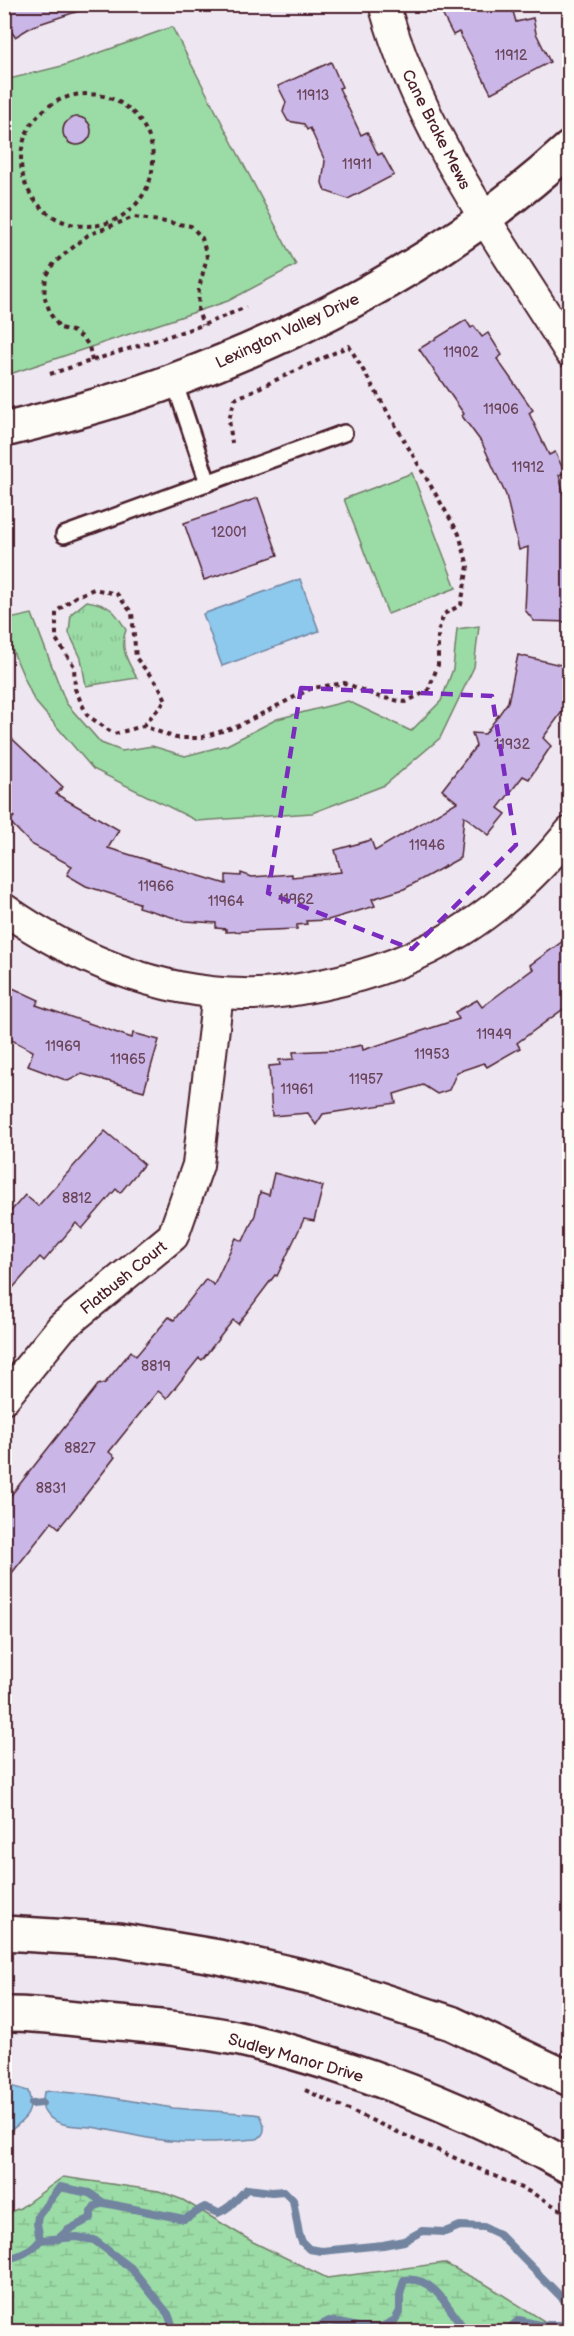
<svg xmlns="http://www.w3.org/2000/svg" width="574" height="2336" font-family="'Balsamiq Sans',sans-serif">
	<defs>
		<pattern id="wetland-marsh" width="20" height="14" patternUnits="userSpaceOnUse" patternTransform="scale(1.5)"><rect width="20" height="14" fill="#9bdca6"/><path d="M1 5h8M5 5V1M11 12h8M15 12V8" fill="none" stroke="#87bc8f"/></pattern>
		<pattern id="park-tufts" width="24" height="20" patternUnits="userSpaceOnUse" patternTransform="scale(1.5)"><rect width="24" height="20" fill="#9bdca6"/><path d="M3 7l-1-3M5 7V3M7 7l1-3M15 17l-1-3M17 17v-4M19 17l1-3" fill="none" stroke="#87bc8f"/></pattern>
	</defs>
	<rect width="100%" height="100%" fill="#eee7f2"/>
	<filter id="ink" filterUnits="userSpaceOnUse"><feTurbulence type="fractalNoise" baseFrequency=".0167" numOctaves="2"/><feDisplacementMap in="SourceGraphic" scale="12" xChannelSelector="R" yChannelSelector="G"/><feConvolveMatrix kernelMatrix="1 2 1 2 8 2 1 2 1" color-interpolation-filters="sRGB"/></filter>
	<g filter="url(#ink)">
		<g fill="#9bdca6" stroke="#727e68" stroke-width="1.5">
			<path d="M172,27l124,238 -68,36 -221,74 -3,-12 1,-283 57,-14z"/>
			<path d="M412,473l44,115 -68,26 -44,-115z"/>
			<path d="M32,614l34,89 35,40 21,8 30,-5 33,10 42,-11 50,-26 71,-18 63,30 30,-30 12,-32 4,-40 22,-3 -5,41 -34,71 -55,47 -73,28 -115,8 -104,-52 -59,-69 -30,-69 1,-11z"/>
		</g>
		<path fill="url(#wetland-marsh)" stroke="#727e68" stroke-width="1.5" d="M63,2177l96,14 24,9 70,42 74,36 117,-15 43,22 73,46h-555v-117l15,-6z"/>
		<path fill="url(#park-tufts)" stroke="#727e68" stroke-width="1.5" d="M87,601c23,4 28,9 39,29 -7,17 2,33 11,48l-51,8 -5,-28 -12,-25 2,-19z"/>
		<g fill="#8dc8ed" stroke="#72849f" stroke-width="1.5">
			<path d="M300,579l19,52 -97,35 -19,-52z"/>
			<path d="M5,2084l23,7c8,24 -6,30 -23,44z"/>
			<path d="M50,2091l47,4 76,13 81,6 6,1c5,9 7,19 -3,24 -29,2 -58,5 -87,2 -24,-2 -49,-9 -73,-13 -17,-3 -37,1 -51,-14 -6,-7 -3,-14 -2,-22z"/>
		</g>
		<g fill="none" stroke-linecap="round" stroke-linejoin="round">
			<g stroke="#72849f" stroke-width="8">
				<path d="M32,2104l10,-1"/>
				<path d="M58,2239l10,-9 23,-12v-6l4,-6 9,-3"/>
				<path d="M40,2240l37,-3 17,3 37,28 37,46 7,18"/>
				<path d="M4,2258c12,1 30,-8 36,-18l-3,-17 1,-7 22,-29 29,6 15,10 80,16c9,-3 12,-8 21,-12l13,6c15,-7 18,-14 29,-24l25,3 12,-1 9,9 6,34 3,8 7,7 13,2 61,-6 21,-4 18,-10 23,1 15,-6 24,1 15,7 71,72"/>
				<path d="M307,2332l22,-11 29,6 21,1 16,-8 5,-9v-16l4,-15c32,-5 45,32 63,52"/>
				<path d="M505,2332l14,-12 20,5h31"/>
			</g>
		</g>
		<g fill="#cab7e8" stroke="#4a1f2b" stroke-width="1.5">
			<path d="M4,4h81v5l-52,17 -18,11 -11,-17z"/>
			<path d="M437,4h74l5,18 17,-4 3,15 14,29 -59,31 -32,-61 -6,3z"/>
			<path d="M331,62l11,25 -3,1 22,47 6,-3 11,23 4,-2 12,22 -46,24 -23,-8 -3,-8 3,-22 -15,-33 -3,2 -3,-6 -16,-3 -5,-9 3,-10 -8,-16z"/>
			<circle cx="77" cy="131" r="14"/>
			<path d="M466,320l5,8 3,-2 8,11 6,-4 14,22 -5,4 36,51 -4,3 20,42 6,-3 10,21 -6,2 11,44v103l-36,-1 -9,-11 3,-63 -9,3 -13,-55 -24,-52 -20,-27 2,-2 -45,-65z"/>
			<path d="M258,498l20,57 -74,25 -20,-57z"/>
			<path d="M518,655l52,12v34l-27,37 8,8 -22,33 -6,-3 -25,32 8,6 -17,21 -25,-19 -4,42 -56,31 -32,10 3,7 -47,14 -22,1 1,3 -10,1v4l-71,3v-3l-10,-1v-5l-31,-2 -47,-14 1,-4 -53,-17 -19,-11 5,-9 -41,-22 -22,-23 5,-4 -10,-9v-77l59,56 -7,7 63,36 -11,18 118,36v-9l15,1v-3l11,4 40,-3v3l49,-5 -6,-22 36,-10 4,11 82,-49 -15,-12 34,-44 -4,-13 13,1 23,-32z"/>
			<path d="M570,936v68l-53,39 3,5 -33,19 -3,-4 -27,9 -8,18 -12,4 -14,-9 -29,9 2,9 -73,11 -7,11 -8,-12 -36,3 -3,-50 11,-1 -1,-5 15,-1 -1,-7 45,-2 24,-5 1,5 96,-31 -4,-7 22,-12 5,7 51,-38 -3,-4z"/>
			<path d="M4,984l35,16 -3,5 96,33 1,-5 26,7 -15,51 -62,-17 -14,7 -40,-15 5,-15 -29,-15z"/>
			<path d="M105,1131l39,33 -24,29 -4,-4 -34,40 -6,-6 -32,38 -4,-4 -36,41v-79l21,-24 13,11z"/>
			<path d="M274,1173l49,13 -9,35 -10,-2 -27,57 -2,-1 -37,49 -5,-4 -31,40 -3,-2 -32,40 -9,-7 -49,61 6,5 -31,40 -25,31 -7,-6 -48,61v-79l94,-119 7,-2 26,-32 5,5 33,-39 5,3 32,-41 8,6 22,-47 7,3 12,-26 5,-23 9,3z"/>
		</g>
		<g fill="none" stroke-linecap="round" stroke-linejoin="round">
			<defs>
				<g id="lane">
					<path d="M174,381l34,102"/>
					<path d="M64,535l280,-102"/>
				</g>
				<g id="street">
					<path d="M384,4c35,127 116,237 186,348"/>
					<path d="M4,909c70,49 153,84 240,85 26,1 52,-4 77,-9 105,-21 182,-70 249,-153"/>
					<path d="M4,1398l58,-71 111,-91 25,-71 20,-172"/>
				</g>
				<g id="secondary">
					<path d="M4,430c58,-14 116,-29 171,-50 143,-53 282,-128 395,-232"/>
					<path d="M4,1933l114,7 101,17 100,23 132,43 119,56"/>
					<path d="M4,2014c31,-1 61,4 91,7 47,4 99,8 145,18 113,26 228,70 330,128"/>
				</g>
			</defs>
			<use href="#lane" stroke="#4a1f2b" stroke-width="20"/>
			<use href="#street" stroke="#4a1f2b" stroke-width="34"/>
			<use href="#secondary" stroke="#4a1f2b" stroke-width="38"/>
			<g stroke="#4a1f2b" stroke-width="4" stroke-dasharray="4.5 4.5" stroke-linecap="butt">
				<circle cx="87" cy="160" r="66"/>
				<path d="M92,361l-3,-15 -5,-7 -12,-8 -12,-3 -9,-13 -7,-20 2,-18 8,-14 34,-28 46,-18 57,9 11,12 5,19 -8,31 -1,22 5,15"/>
				<path d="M50,374l153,-49 43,-18"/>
				<path d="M143,726l23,-26 -7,-14 -23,-28 -4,-45 -15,-19 -23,-5 -19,8 -19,15v27l18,27 1,23 12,26 27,19 29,-8 33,12h23l37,-11 76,-39 33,-5 34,14 26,5 23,-11 10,-26v-33l6,-18 17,-9 7,-39 -9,-32 -110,-188 -114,53 -6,20 3,24"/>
				<path d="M305,2090l227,103 38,22"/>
			</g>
			<use href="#lane" stroke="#fdfcf7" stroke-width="15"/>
			<use href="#street" stroke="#fdfcf7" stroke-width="30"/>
			<use href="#secondary" stroke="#fdfcf7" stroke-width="33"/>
		</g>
	</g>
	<path fill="none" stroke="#7b2cbf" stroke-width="4.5" stroke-dasharray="12 8" stroke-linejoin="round" d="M301,688l191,8 24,149 -104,104 -144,-56z"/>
	<g text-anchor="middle" stroke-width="5" stroke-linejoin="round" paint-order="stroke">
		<g font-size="14" fill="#6a455a">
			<text x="511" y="60">11912</text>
			<text x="313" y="100">11913</text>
			<text x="357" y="169">11911</text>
			<text x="461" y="357">11902</text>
			<text x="501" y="414">11906</text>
			<text x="528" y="472">11912</text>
			<text x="229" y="537">12001</text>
			<text x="512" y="749">11932</text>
			<text x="427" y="850">11946</text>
			<text x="156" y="891">11966</text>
			<text x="296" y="904">11962</text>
			<text x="226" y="906">11964</text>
			<text x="494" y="1039">11949</text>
			<text x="63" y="1051">11969</text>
			<text x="432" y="1059">11953</text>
			<text x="128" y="1064">11965</text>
			<text x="366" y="1084">11957</text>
			<text x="297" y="1094">11961</text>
			<text x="77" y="1203">8812</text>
			<text x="156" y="1371">8819</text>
			<text x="80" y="1453">8827</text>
			<text x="51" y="1493">8831</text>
		</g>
		<g font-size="16" fill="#4a1f2b" stroke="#fdfcf7">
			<text transform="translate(437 129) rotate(63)" y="6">Cane Brake Mews</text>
			<text transform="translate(287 330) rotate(-25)" y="6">Lexington Valley Drive</text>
			<text transform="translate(123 1277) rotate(-39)" y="6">Flatbush Court</text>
			<text transform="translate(296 2057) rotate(16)" y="6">Sudley Manor Drive</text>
		</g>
	</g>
	<rect width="574" height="2336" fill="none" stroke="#fdfcf7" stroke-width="24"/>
	<rect x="12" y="12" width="550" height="2312" fill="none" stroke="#4a1f2b" stroke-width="2" filter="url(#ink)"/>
</svg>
